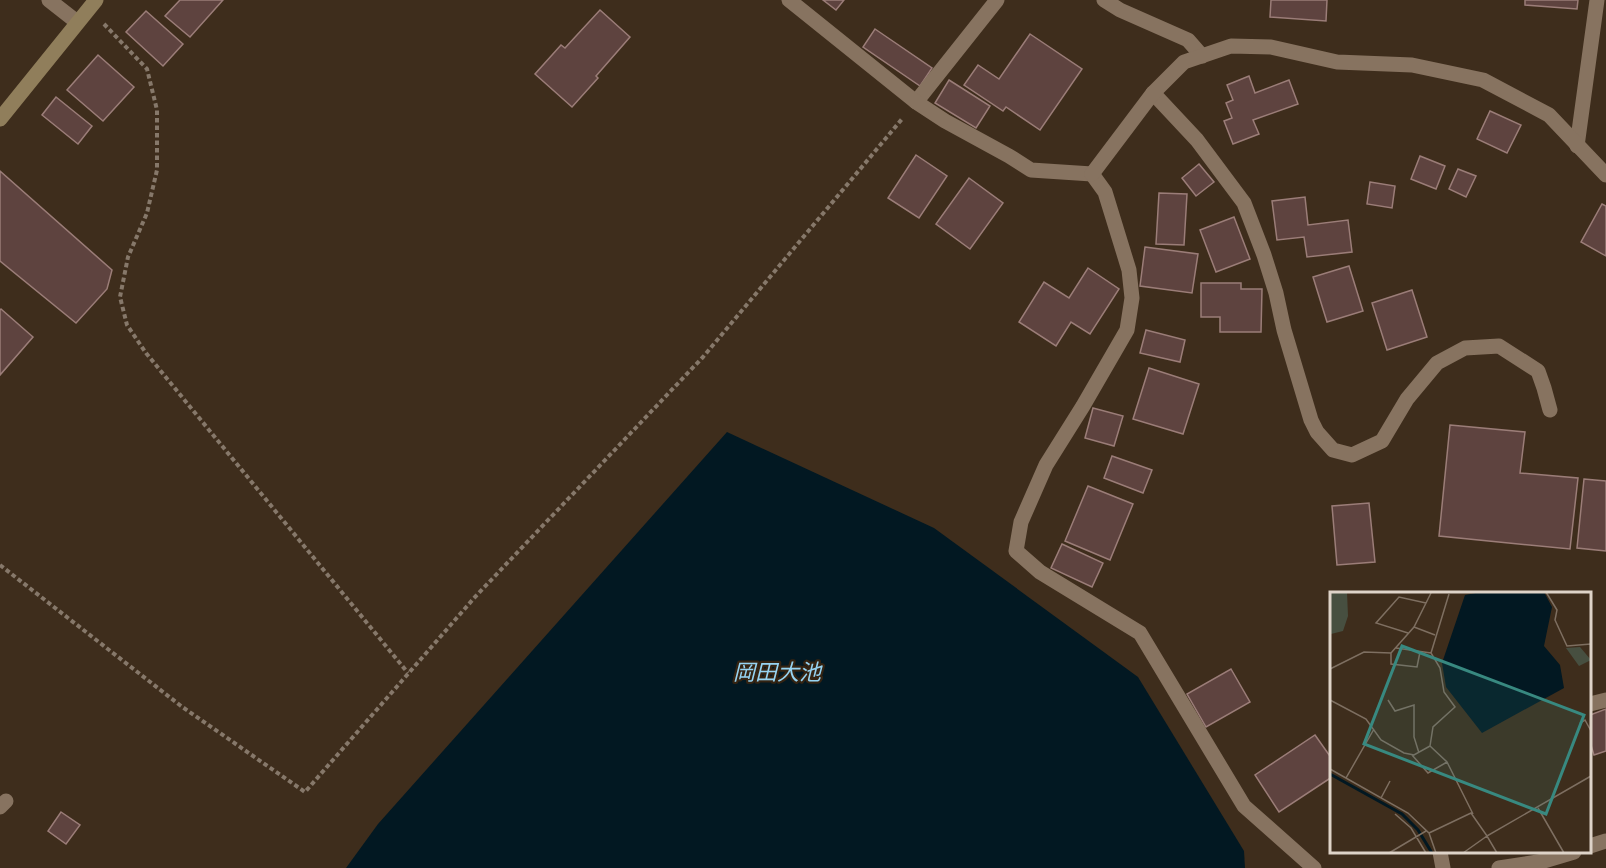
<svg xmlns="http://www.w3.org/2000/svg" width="1606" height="868" font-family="Poppins,'Noto Sans JP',sans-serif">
	<rect width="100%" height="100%" fill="#3e2d1c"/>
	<path fill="#021822" d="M727,432l207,96 204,149 106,174 1,17h-899l32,-44z"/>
	<g fill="#5e433f" stroke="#9b7d78" stroke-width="1.5">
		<path d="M180,0h43l-33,37 -25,-21z"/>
		<path d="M823,0h21l-8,10z"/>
		<path d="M1271,0h56l-1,21 -56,-4z"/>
		<path d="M1525,0h53l-1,9 -52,-4z"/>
		<path d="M600,10l30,27 -34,39 2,2 -26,29 -37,-33 26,-29 4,3z"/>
		<path d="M146,11l37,33 -20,22 -37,-34z"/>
		<path d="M875,29l57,39 -12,18 -57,-39z"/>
		<path d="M1030,34l52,35 -42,61 -34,-23 -3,4 -39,-26 14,-20 21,14z"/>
		<path d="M98,55l36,32 -31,34 -36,-31z"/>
		<path d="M1249,76l6,17 34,-13 9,24 -45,16 6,14 -26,10 -9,-23 8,-3 -6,-15 7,-3 -6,-15z"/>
		<path d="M949,80l41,26 -14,22 -41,-25z"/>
		<path d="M56,97l36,29 -14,18 -36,-29z"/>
		<path d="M1490,111l31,14 -14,28 -30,-14z"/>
		<path d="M916,155l31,21 -28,42 -31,-20z"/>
		<path d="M1420,156l25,10 -9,23 -25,-10z"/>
		<path d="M1199,164l15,18 -18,14 -14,-18z"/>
		<path d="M1458,169l18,7 -10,21 -17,-8z"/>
		<path d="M0,171l112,99 -5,19 -31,34 -76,-62z"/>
		<path d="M969,178l34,25 -33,46 -34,-25z"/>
		<path d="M1370,182l25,4 -3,22 -25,-4z"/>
		<path d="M1159,193l28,1 -3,51 -28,-1z"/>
		<path d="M1305,197l3,28 40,-5 4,32 -45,5 -3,-20 -27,3 -5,-39z"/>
		<path d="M1602,204l4,2v50l-25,-14z"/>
		<path d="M1234,217l16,42 -34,13 -16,-42z"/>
		<path d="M1145,247l53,7 -6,39 -52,-7z"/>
		<path d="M1349,266l14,45 -36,11 -14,-45z"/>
		<path d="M1088,268l31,21 -29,45 -19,-12 -15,24 -37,-24 25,-40 25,16z"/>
		<path d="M1201,283h40v6h21l-1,43h-41v-15h-19z"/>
		<path d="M1412,290l15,47 -40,13 -15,-47z"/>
		<path d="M1,309l32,28 -33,38v-65z"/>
		<path d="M1146,330l39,10 -5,22 -40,-9z"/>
		<path d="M1149,368l50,16 -16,50 -50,-15z"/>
		<path d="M1093,408l30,8 -9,30 -29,-8z"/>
		<path d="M1450,425l75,7 -5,41 58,5 -8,71 -131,-13z"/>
		<path d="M1112,456l40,14 -9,23 -39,-15z"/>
		<path d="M1584,479l22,2v70l-29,-3z"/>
		<path d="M1088,486l45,18 -23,56 -45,-19z"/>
		<path d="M1369,503l6,59 -38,3 -5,-59z"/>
		<path d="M1062,544l41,19 -11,24 -41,-19z"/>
		<path d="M1231,669l19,33 -44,25 -19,-33z"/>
		<path d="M1606,709v42l-12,4 -4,-13v-27z"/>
		<path d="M1315,735l17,24v18l-53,35 -24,-37z"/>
		<path d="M61,812l19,13 -14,19 -18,-13z"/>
	</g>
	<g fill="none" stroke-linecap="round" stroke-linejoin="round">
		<g stroke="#86786a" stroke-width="4" stroke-dasharray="4.5 3" stroke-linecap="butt">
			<path d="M104,24l43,45 10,41v60l-10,43 -19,44 -8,40 7,28 19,28 262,320"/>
			<path d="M0,565l181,141 124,86 170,-195 228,-240 199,-238"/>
		</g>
		<g stroke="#877360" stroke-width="15">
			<path d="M1104,0l16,10 68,30 14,16"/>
			<path d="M916,102l81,-102"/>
			<path d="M1590,704l16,-4"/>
			<path d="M1440,852l3,16"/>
		</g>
		<g stroke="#877360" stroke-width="15">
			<path d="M49,0l28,22"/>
			<path d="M789,0l127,102 29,19 64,35 22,14 61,4"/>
			<path d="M1153,93l44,47 47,63 20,52 12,38 8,37 27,90 6,12 16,18 19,5 30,-14 25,-42 30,-36 28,-15 34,-2 39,25 6,17 6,22"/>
			<path d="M1577,146l20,-146"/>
			<path d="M1092,174l13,18 24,78 3,28 -5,32 -44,76 -37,59 -25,57 -5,29 24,21 100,61 104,173 70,62"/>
			<path d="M1092,174l61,-81 31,-31 47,-16 40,1 66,15 75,3 71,15 66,35 57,60"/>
			<path d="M0,807l6,-6"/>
			<path d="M1590,846l16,-5"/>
			<path d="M1499,868l45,-7 30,-9"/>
		</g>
		<path stroke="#907e5b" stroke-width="15" d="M0,119l96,-119"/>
	</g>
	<g text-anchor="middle" stroke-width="4.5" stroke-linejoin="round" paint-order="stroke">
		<g font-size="22" font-style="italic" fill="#96d3f1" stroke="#342312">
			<text x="777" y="680">岡田大池</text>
		</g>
	</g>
	<g transform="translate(1330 592)">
		<rect width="261" height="261" fill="#3e2d1c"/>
		<path d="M0,0h17l1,24 -5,15 -12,3zM250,55l11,13 -12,6 -13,-18z" fill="#474f40"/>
		<path d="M151,0h63l8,15 -8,39 16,19 4,23 -82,45 -36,-46 -4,-24 23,-68z" fill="#021822"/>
		<path fill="none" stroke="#021822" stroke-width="3" d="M0,182l72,40 16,16 14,23"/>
		<path fill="none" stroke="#7e6f61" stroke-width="1.5" d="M100,0h35M216,0l11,18 -2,10 12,26 24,-2M84,35l21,8M78,41l-32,-10 23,-26 27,6M66,56l35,5M61,61v11l26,3 3,-15M0,77l34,-17 27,1 23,-26 17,-34M0,108l36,19 15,21 23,13 10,2 16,-9M58,108l7,11 19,-6v32l5,16M250,131l5,-3 6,11M100,154l3,-19 22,-20 -11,-15 -4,-24 -9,-15 18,-59M100,154l17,16 26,52M82,163l16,18 19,-11M0,177l78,44 21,20 42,-20 16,23 104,-60M16,186l28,-49M51,206l9,-17M208,216l26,45M65,222l16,14 15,25M99,241l7,20M59,261l37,-22M133,261l24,-17 10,17"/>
		<path fill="#388980" fill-opacity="0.15" stroke="#388980" stroke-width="3" d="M72,54l182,69 -38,99 -182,-70z"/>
		<rect width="261" height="261" fill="none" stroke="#ded3c8" stroke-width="3"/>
	</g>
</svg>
